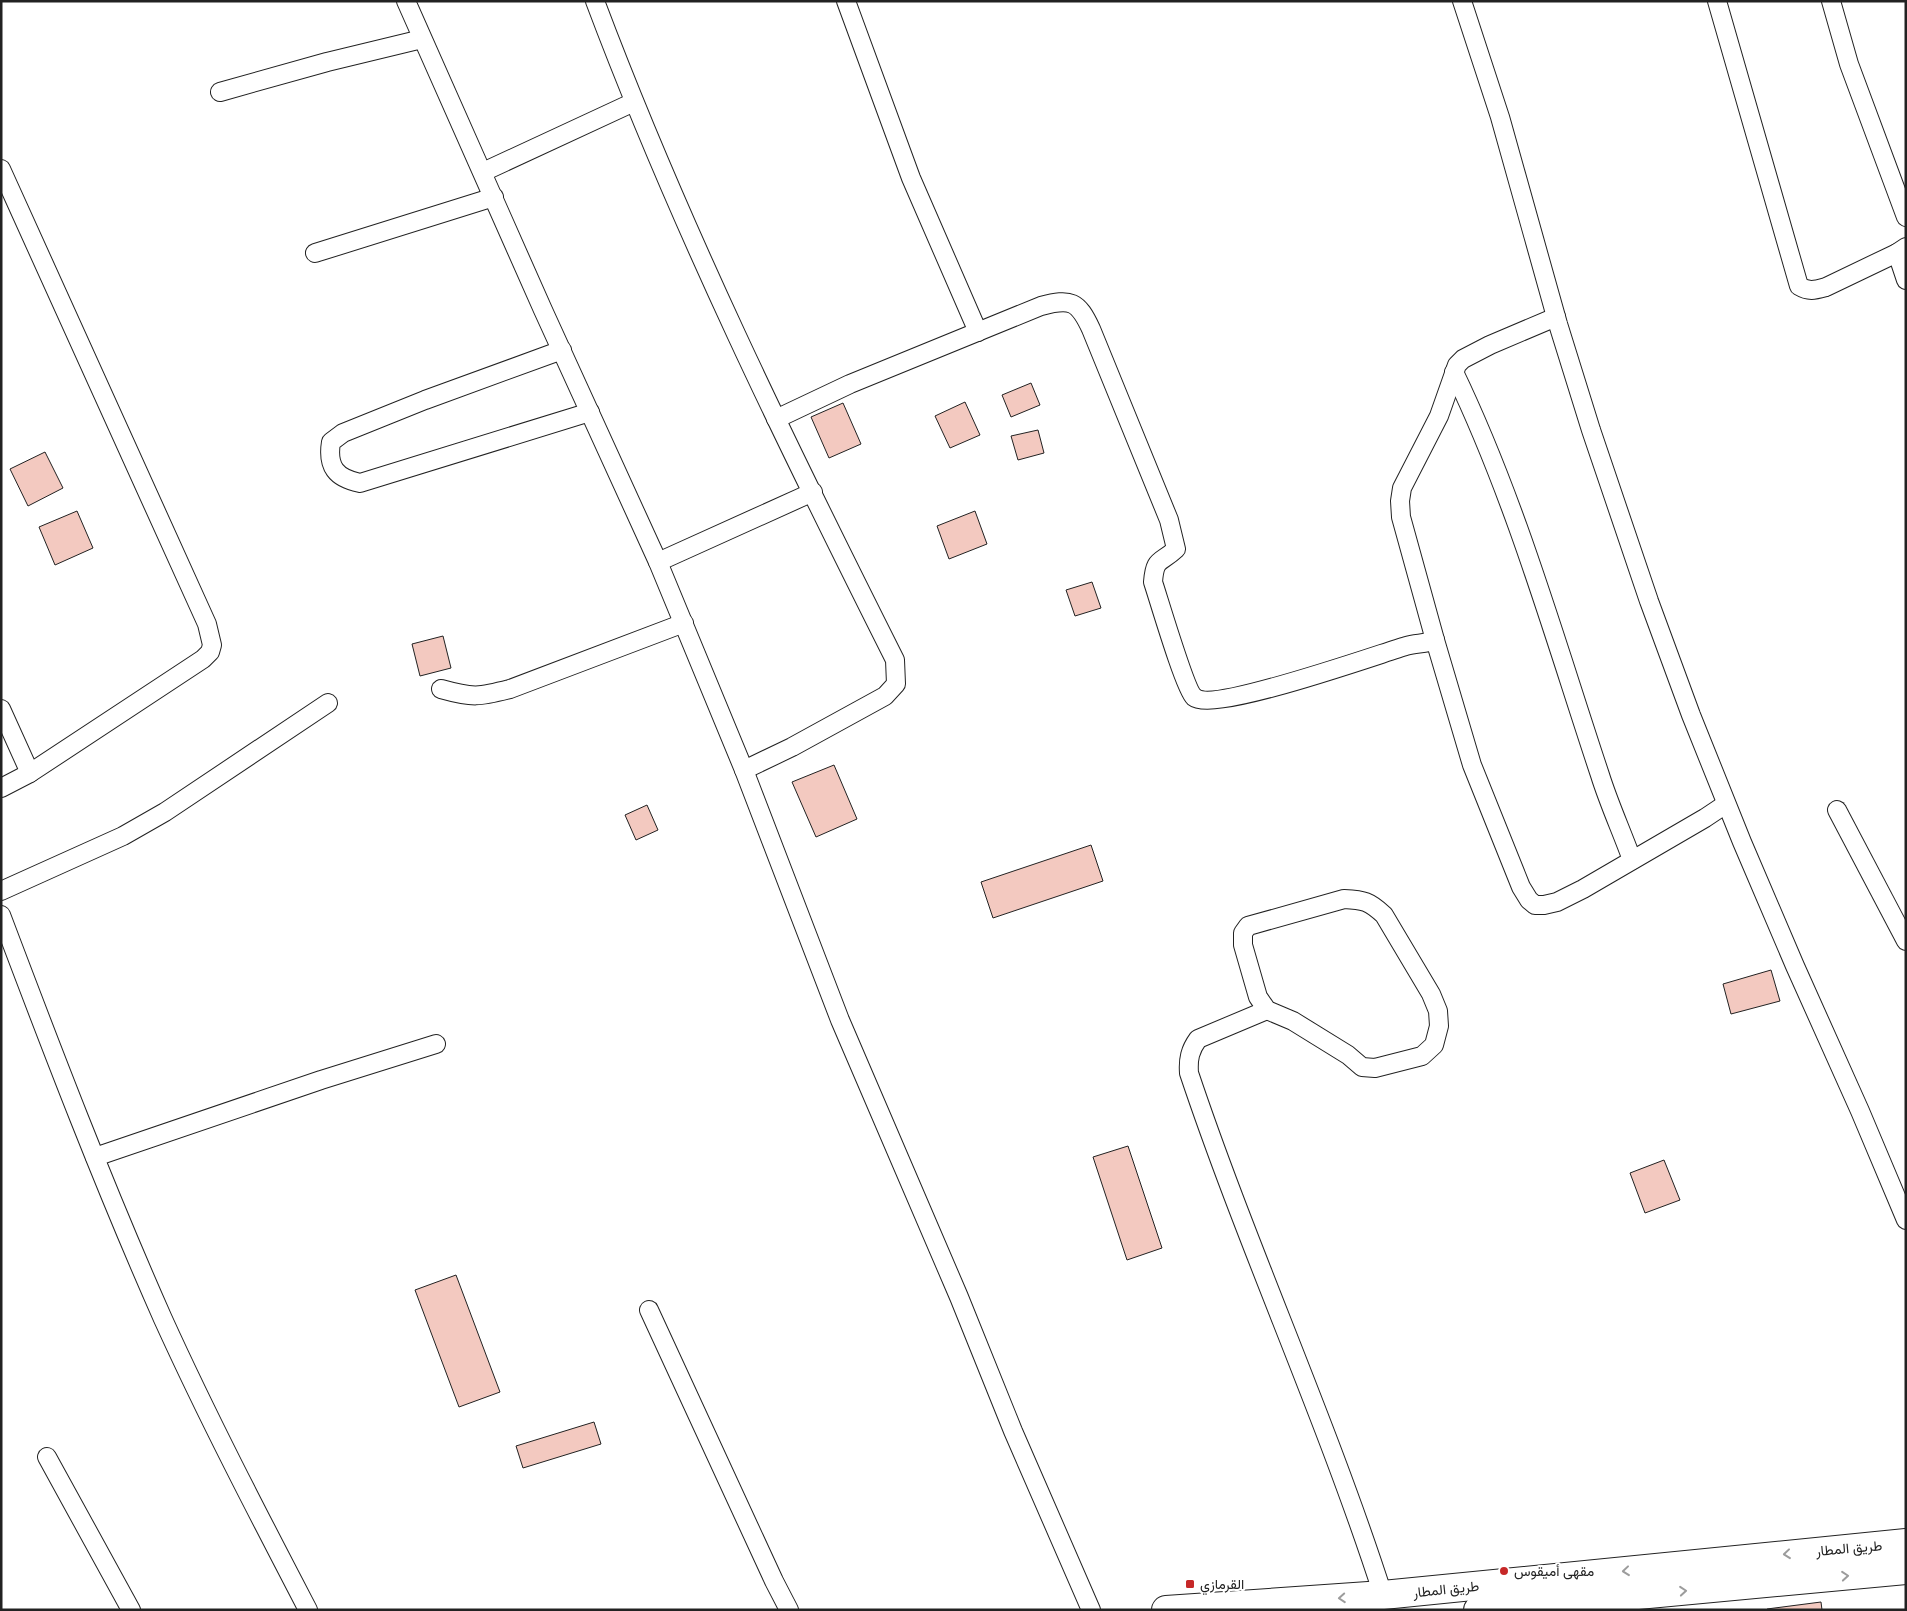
<svg xmlns="http://www.w3.org/2000/svg" width="1907" height="1611" font-family="Lato,Vazirmatn,sans-serif">
	<rect width="100%" height="100%" fill="#fff"/>
	<g fill="#f3c9c0" stroke="#222">
		<path d="M1031,383l9,22 -29,12 -9,-22z"/>
		<path d="M965,402l15,33 -30,13 -15,-32z"/>
		<path d="M843,403l18,41 -32,14 -18,-41z"/>
		<path d="M1038,430l6,23 -26,7 -7,-24z"/>
		<path d="M45,452l18,36 -35,18 -18,-37z"/>
		<path d="M77,511l16,37 -38,17 -16,-38z"/>
		<path d="M975,511l12,33 -38,15 -12,-33z"/>
		<path d="M1092,582l9,26 -26,8 -9,-26z"/>
		<path d="M443,636l8,32 -31,8 -8,-32z"/>
		<path d="M834,765l23,54 -41,18 -24,-55z"/>
		<path d="M647,805l11,25 -22,10 -11,-25z"/>
		<path d="M1091,845l12,36 -110,37 -12,-36z"/>
		<path d="M1771,970l9,31 -49,13 -8,-30z"/>
		<path d="M1128,1146l34,102 -35,12 -34,-103z"/>
		<path d="M1664,1160l16,40 -35,13 -15,-40z"/>
		<path d="M456,1275l44,117 -41,15 -44,-117z"/>
		<path d="M594,1422l7,22 -78,24 -7,-22z"/>
		<path d="M1821,1602l1,8h-55v-1z"/>
	</g>
	<g fill="none" stroke-linecap="round" stroke-linejoin="round">
		<defs>
			<g id="street">
				<path d="M406,1l137,309 115,252 86,208 96,250 119,277 54,134 78,179"/>
				<path d="M595,1c85,226 192,444 300,659l1,24 -11,12 -93,51 -48,23"/>
				<path d="M846,1l65,177 67,154"/>
				<path d="M1462,1l38,116 58,207 33,106 58,171 42,114 51,127 53,124 65,145 46,109"/>
				<path d="M1717,1l82,285c10,6 16,4 27,1l71,-34"/>
				<path d="M1831,1l18,63 57,153"/>
				<path d="M220,92l107,-30 95,-23"/>
				<path d="M1,169l206,455 5,21 -2,7 -7,7 -173,114 -29,15"/>
				<path d="M483,172l151,-70"/>
				<path d="M1906,247l-9,6 9,27"/>
				<path d="M315,253l179,-56"/>
				<path d="M562,350l-137,50 -82,33 -12,9c-4,25 5,36 29,41l230,-71"/>
				<path d="M1454,372c62,129 101,268 146,403 9,29 22,57 32,85"/>
				<path d="M776,419l74,-35 191,-78c30,-8 37,-5 50,23l78,191 7,29c-16,15 -21,8 -23,33 6,18 32,107 41,115 19,16 182,-42 212,-51 10,-3 20,-2 29,-6l37,125 49,122 8,13 6,5h9l13,-3 26,-13 122,-71 21,-14"/>
				<path d="M658,562l155,-70"/>
				<path d="M1435,640l-34,-123 -1,-16 2,-13 37,-72 18,-51 6,-6 27,-14 66,-28"/>
				<path d="M441,689c32,9 38,8 69,0l174,-66"/>
				<path d="M1,709l29,64"/>
				<path d="M1837,810l69,131"/>
				<path d="M1,891l122,-55 42,-24 163,-109"/>
				<path d="M1344,899c20,1 25,2 40,16l47,79 7,17 1,15 -5,19 -12,11 -47,12 -13,-1 -14,-12 -55,-34 -26,-11 -9,-13 -15,-52v-12l5,-7z"/>
				<path d="M1,915c51,135 103,271 162,404 45,99 95,195 145,291"/>
				<path d="M1267,1010l-69,29c-8,11 -10,20 -9,34 59,176 137,345 194,522"/>
				<path d="M95,1157l226,-77 115,-36"/>
				<path d="M649,1310l125,271 15,29"/>
				<path d="M47,1457l84,153"/>
			</g>
			<g id="primary">
				<path d="M1166,1610l217,-15 523,-52"/>
				<path d="M1478,1610l428,-40"/>
			</g>
		</defs>
		<use href="#street" stroke="#222" stroke-width="20"/>
		<use href="#primary" stroke="#222" stroke-width="30"/>
		<use href="#street" stroke="#fff" stroke-width="18"/>
		<use href="#primary" stroke="#fff" stroke-width="28"/>
	</g>
	<defs><path id="oneway-chevron" d="M-2-3.5L2.5 0L-2 3.5" fill="none" stroke-width="1.6" stroke-linecap="round" stroke-linejoin="round" transform="scale(1.25)"/></defs>
	<g stroke="#9c9c9c">
		<use href="#oneway-chevron" transform="translate(1787 1554) rotate(174)"/>
		<use href="#oneway-chevron" transform="translate(1626 1571) rotate(174)"/>
		<use href="#oneway-chevron" transform="translate(1845 1576) rotate(-5)"/>
		<use href="#oneway-chevron" transform="translate(1683 1591) rotate(-5)"/>
		<use href="#oneway-chevron" transform="translate(1342 1598) rotate(176)"/>
	</g>
	<g fill="#c62828" stroke="#fff" stroke-width="2">
		<circle cx="1504" cy="1571" r="5"/>
		<rect x="1185" y="1579" width="10" height="10" rx="2.5"/>
	</g>
	<g text-anchor="middle" stroke-width="4" stroke-linejoin="round" paint-order="stroke">
		<g font-size="14" fill="#222" stroke="#fff">
			<text transform="translate(1849 1548) rotate(-5)" y="5">طريق المطار</text>
			<text transform="translate(1446 1589) rotate(-6)" y="5">طريق المطار</text>
		</g>
		<g font-size="14" fill="#222" stroke="#fff" text-anchor="start">
			<text x="1514" y="1576">مقهى أميقوس</text>
			<text x="1200" y="1589">القرمازي</text>
		</g>
	</g>
	<rect width="1907" height="1611" fill="none" stroke="#222222" stroke-width="5"/>
</svg>
